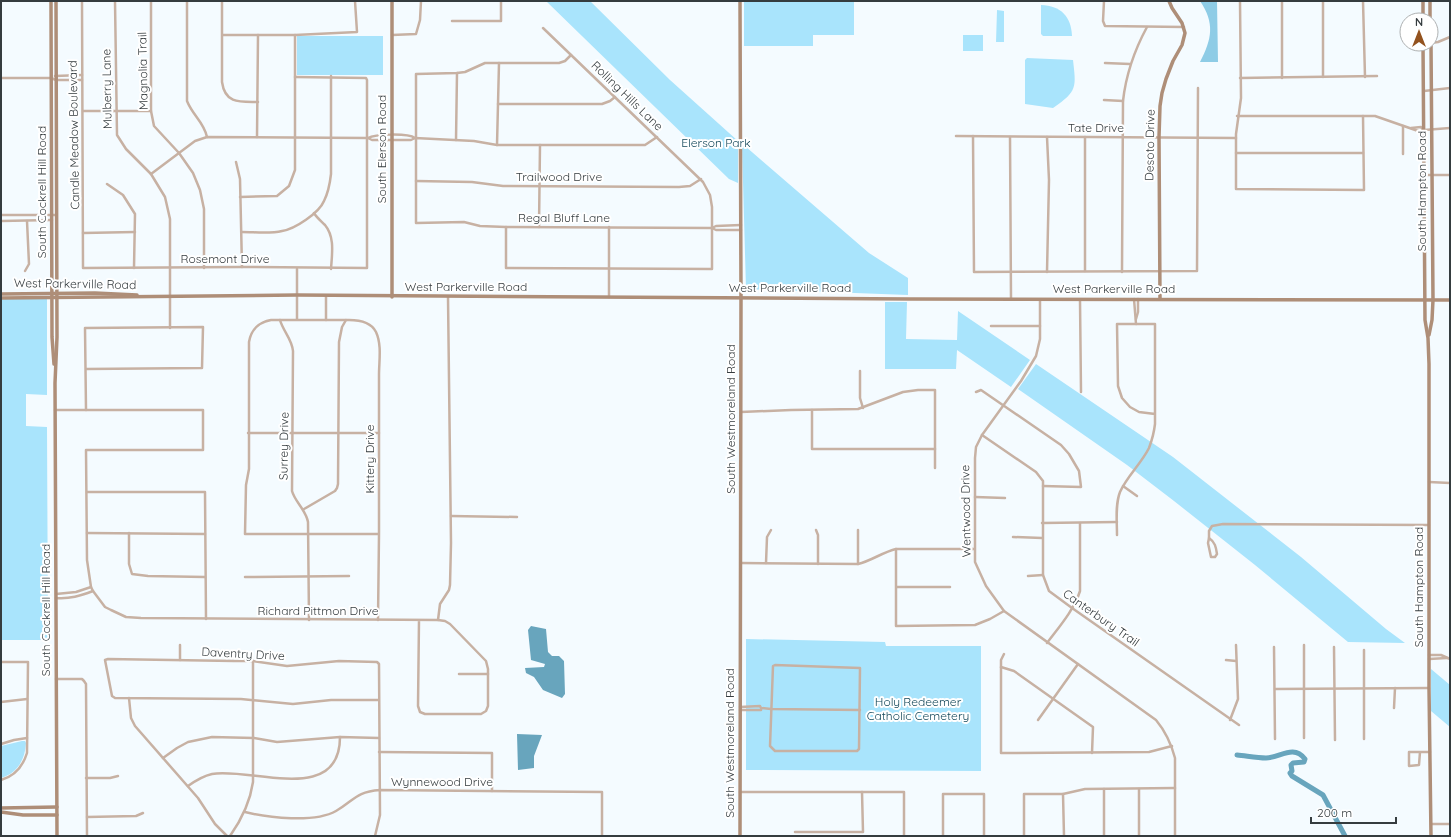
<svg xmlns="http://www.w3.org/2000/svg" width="1451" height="837" font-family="Quicksand,sans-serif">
	<rect width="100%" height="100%" fill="#f4fbff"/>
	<g fill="#a9e4fc">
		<path d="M546,1h44l80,79 68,61v42l-9,-4z"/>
		<path d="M744,1h110v34h-41v11h-69z"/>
		<path d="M1041,5c20,1 30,11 31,31h-29l-2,-2z"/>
		<path d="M997,10l7,1v31h-8z"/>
		<rect x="963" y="35" width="20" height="16"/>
		<rect x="297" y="36" width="86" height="39"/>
		<path d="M1027,58l46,2c3,27 5,31 -20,48l-28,-4v-44z"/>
		<path d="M742,146h3l124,107 39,25v17l-162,-6z"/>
		<path d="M1,299h46v96l-21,-1v32l21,1 1,213h-47z"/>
		<path d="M885,302h22l-1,37 51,1 1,-29 72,49 -19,27 -54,-37 -1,19h-71z"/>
		<path d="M1036,364l137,93 128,100 85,72 19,14 -57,-1 -93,-77 -81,-64 -47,-36 -109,-76z"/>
		<path d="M746,639l139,3 1,4h95v125l-235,-1z"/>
		<path d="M1431,669l19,16v42l-19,-16z"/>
		<path d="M22,741h3l1,2c-1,16 -8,30 -25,35v-32z"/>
	</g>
	<path fill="#8ecce6" d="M1200,1h17l1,61h-18c12,-23 15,-39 0,-61z"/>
	<g fill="#68a5bd">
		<path d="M531,626l15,3 2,23 4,4h7l5,5 1,33 -3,4 -19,-8 -9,-13 -8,-4 -1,-5 19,-1 1,-3 -14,-4 -3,-30z"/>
		<path d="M517,734l25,1 -8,21v12l-16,2z"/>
	</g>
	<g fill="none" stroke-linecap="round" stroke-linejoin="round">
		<path stroke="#68a5bd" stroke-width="5" d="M1237,755c10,1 20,3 29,3 14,0 27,-14 39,1l-1,3 -11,1 -2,2 1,6 -2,2 2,3 31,19 22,41"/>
		<g stroke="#c7b1a3" stroke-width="2.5">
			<path d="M82,1l1,267 159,-1 125,1v-188l-1,-2 -71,-1"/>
			<path d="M115,1l2,134 9,14 25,25 14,23 5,22v109"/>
			<path d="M151,1v110l3,15 25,27 14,20 7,17 4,19v59"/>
			<path d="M187,1v100c6,15 17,21 20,36"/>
			<path d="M222,1v81c3,22 18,20 36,20"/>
			<path d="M1104,1l-1,20 2,5 79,1"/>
			<path d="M1240,1l1,97 -5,36v55l128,1 -1,-74"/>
			<path d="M1282,1v77"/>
			<path d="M1323,1v76"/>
			<path d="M1363,1l2,76"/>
			<path d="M452,21h49v-20"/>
			<path d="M223,35h72l62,-3 -2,-31"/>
			<path d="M392,35l24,-1 4,-14 1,-19"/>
			<path d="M1431,43l7,-1 12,-5"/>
			<path d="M571,55l-6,6 -6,2h-74l-20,9 -8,1 -41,1v149l48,-1 16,4 26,1 206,1 4,2h25"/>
			<path d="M1105,63l25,1"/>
			<path d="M55,76l27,-1"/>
			<path d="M1,78h50l5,2h26"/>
			<path d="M1240,78l137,-2"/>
			<path d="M1424,91l26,-3"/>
			<path d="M1104,100l19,1"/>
			<path d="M498,104h104l8,-3 5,-4"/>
			<path d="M83,111h68"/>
			<path d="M1237,116h138l46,16 3,-2 26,-2"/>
			<path d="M1411,128l10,-1 2,3"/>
			<path d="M956,136l280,2"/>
			<path d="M973,136l1,136 223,-1 1,-183"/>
			<path d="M257,137l1,-102"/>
			<path d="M1010,137l1,162"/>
			<path d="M1047,137l2,43 -2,92"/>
			<path d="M368,138c7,-4 40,-5 47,0"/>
			<path d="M456,140l1,-67"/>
			<path d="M497,145l2,-82"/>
			<path d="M1236,153h127"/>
			<path d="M1403,154v-28"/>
			<path d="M236,162l4,17 2,88"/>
			<path d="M151,174l44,-33 12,-4 161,1 4,2h39l4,-2 59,3 23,4h148l12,-8"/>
			<path d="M1424,175h26"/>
			<path d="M416,181l56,1 31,4 176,1 11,-1 11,-7"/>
			<path d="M107,184l16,11 12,19 -1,54"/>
			<path d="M240,197l37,-1 12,-10 6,-16v-135"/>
			<path d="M314,213c3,5 7,8 11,12 10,12 7,29 6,44"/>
			<path d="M1,215h55"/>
			<path d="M1,221l51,-1"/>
			<path d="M506,227v41l206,1v-62l-2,-12 -7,-13 -160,-154"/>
			<path d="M539,227l1,-82"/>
			<path d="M712,228l4,-2 25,-1"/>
			<path d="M242,232c13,0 28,2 40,-1 13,-2 37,-18 42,-30 4,-8 6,-18 7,-27v-98"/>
			<path d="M83,233l52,-1"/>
			<path d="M25,271l4,-7 -2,-43"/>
			<path d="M1085,271v-134"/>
			<path d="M1122,272l1,-171c3,-27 11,-50 24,-74"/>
			<path d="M609,297v-70"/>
			<path d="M1134,299l2,25"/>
			<path d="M1040,300v39l-4,17 -15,25 -39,54 -6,12 -1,11v104l11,24 18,25 152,109c10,12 15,23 19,38v78"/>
			<path d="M1080,300l1,92"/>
			<path d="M297,319v-50"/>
			<path d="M1136,319l2,-7v-13"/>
			<path d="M280,320c3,11 12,19 13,31l-1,140c3,11 14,19 16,31l1,98"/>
			<path d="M326,320v-24"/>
			<path d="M991,326h49"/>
			<path d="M86,369l116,-1 1,-41 -118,1 1,82"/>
			<path d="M860,371v27l3,10"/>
			<path d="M976,392l5,-2 80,55 8,9 10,17 2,16 -38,-1"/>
			<path d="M55,410h148v40h-117l1,110 4,27 2,4 12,16 6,3 15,7 15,1 297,2 7,1 5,3 36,37 2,8v37l-2,5 -5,3h-56l-5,-2 -2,-6 1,-86"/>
			<path d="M812,410v39h123"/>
			<path d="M741,412l50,-2 67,-1 45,-17 15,-2h17v78"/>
			<path d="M248,433h131"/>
			<path d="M982,435l54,37 7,9v94l6,16 23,17 167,117"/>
			<path d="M1429,482l21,1"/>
			<path d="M1123,486l14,10"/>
			<path d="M87,492h118l1,127"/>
			<path d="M975,497l30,1"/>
			<path d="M304,509l31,-18 2,-3 1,-4 1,-142 3,-15 4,-7"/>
			<path d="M451,516l66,1"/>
			<path d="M1042,523l75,-1"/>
			<path d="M816,530l2,5v29"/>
			<path d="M87,533l118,1"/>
			<path d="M129,533v31l3,10 16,2 57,1"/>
			<path d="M1117,535c0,-14 -2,-30 3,-43 7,-16 21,-28 29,-44 3,-8 5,-15 6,-24v-100h-38l1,62 4,12 8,9 9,5 16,2"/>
			<path d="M1013,537l29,1"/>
			<path d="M1209,538v-7l3,-5 11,-2 206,1"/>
			<path d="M1209,538c6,4 7,9 8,16l-2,3h-4l-3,-14z"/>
			<path d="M896,549v77l79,-1 15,-6 14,-8"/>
			<path d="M741,563l117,1c13,-3 25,-12 38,-15h78"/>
			<path d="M766,563l1,-26 4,-7"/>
			<path d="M858,564v-34"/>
			<path d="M1028,576l15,-1"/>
			<path d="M245,577l104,-1"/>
			<path d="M897,587h53"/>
			<path d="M56,594l20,-2 15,-5"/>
			<path d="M56,598c14,1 24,-2 37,-7"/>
			<path d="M378,620l1,-86v-88c0,-23 0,-47 0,-71 0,-14 3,-30 -3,-43 -5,-10 -17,-12 -27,-12h-78c-12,2 -20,10 -22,22v127l-3,16 -1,49h134"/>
			<path d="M438,620l2,-16 9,-14 1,-5 1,-42 -3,-246"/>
			<path d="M1047,643c12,-16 27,-33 33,-52v-68"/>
			<path d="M180,645v15"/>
			<path d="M1304,645v93"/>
			<path d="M1274,647l1,92"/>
			<path d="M1334,647l1,93"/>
			<path d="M1364,650v89"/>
			<path d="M1004,654l-3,6v93l148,-1 23,-6"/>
			<path d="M1429,655h12l9,4"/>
			<path d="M1429,659l18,-1"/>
			<path d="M1226,660l10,1"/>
			<path d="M1,662h27l-1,91c-4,13 -12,23 -26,27"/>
			<path d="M775,665l85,3 -1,81 -2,2h-82l-5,-5 3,-80z"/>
			<path d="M1001,667l13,4 79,56 -1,26"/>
			<path d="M459,674h29"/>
			<path d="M56,679h26l2,2 2,3 1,152"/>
			<path d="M1275,689l154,-1"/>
			<path d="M129,698l2,20 4,8 63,72 17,26 12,12"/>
			<path d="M1,702l26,-3"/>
			<path d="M740,707l20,-1 1,2 10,1 89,1"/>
			<path d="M1394,708l1,-20"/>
			<path d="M740,710h21v-1"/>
			<path d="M1038,720l40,-56"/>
			<path d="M1230,720l8,-21 -2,-54"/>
			<path d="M1,744l13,-4 13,-2"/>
			<path d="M379,752l113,1v38"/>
			<path d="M1420,752l-1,13 -10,1v-14h21"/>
			<path d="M163,758l14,-10 11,-6 24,-5 42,1 23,4 63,-5 39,1"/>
			<path d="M86,778h24l8,-2"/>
			<path d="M188,786c7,-5 15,-10 24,-12 39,-7 128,32 128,-37"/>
			<path d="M1104,789v47"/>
			<path d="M1139,789v47"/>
			<path d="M740,792h164v44"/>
			<path d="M1063,794l1,42"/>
			<path d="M245,812c23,6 70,11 91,-1 19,-11 19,-19 44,-21l222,2v44"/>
			<path d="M87,817l49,-1 7,-3"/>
			<path d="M1431,824h19"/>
			<path d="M795,832h68l-1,-40"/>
			<path d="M230,836c12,-17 20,-33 23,-54v-121"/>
			<path d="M375,836l5,-21 -1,-151 -2,-2 -38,-1 -52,5 -34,-5h-19l-126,-2 -3,1 7,36 3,2 126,1 52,5 38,-4h48"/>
			<path d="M943,836v-42h41v42"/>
			<path d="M1024,836v-42h39l22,-5 90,-1"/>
		</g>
		<g stroke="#ae8e78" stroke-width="3.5">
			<path d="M51,1l1,336 2,27"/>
			<path d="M56,1l1,336 -2,46 2,453"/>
			<path d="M392,1v296"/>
			<path d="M740,1l1,297 -1,538"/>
			<path d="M1423,1v19"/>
			<path d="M1430,1v19"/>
			<path d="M1423,44l2,276 3,18 1,26v324l2,148"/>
			<path d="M1,294l94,-1 42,2"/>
			<path d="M1,298l296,-3 613,4 540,1"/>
			<path d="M1160,299l-1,-162 1,-31 2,-13 4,-14 7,-18 9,-16 3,-12 -3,-10 -10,-15 -3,-7"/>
			<path d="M1429,335l3,-15 1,-20 -2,-256"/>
			<path d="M1,808l56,-1"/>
			<path d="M1,812l22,3h34"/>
		</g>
	</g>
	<g text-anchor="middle" stroke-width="4" stroke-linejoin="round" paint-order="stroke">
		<g font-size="12" fill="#353c3f" stroke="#fff">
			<text transform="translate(143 71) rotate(-91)" y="4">Magnolia Trail</text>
			<text transform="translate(107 89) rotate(-91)" y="4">Mulberry Lane</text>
			<text transform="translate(627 96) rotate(44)" y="4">Rolling Hills Lane</text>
			<text x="1096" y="132">Tate Drive</text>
			<text transform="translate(74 135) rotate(-91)" y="4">Candle Meadow Boulevard</text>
			<text transform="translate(1150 145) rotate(-89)" y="4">Desoto Drive</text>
			<text transform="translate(382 149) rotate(-90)" y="4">South Elerson Road</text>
			<text x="559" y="181">Trailwood Drive</text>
			<text transform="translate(1422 191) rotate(-90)" y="4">South Hampton Road</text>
			<text transform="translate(42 192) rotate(-90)" y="4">South Cockrell Hill Road</text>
			<text x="564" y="222">Regal Bluff Lane</text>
			<text x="225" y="263">Rosemont Drive</text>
			<text transform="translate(75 284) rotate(1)" y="4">West Parkerville Road</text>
			<text x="466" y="291">West Parkerville Road</text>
			<text x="790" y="292">West Parkerville Road</text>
			<text x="1114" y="293">West Parkerville Road</text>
			<text transform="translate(731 419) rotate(-90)" y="4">South Westmoreland Road</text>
			<text transform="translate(284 446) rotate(-89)" y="4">Surrey Drive</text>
			<text transform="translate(370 459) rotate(-90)" y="4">Kittery Drive</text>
			<text transform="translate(966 511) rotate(-91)" y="4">Wentwood Drive</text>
			<text transform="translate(1419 587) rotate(-90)" y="4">South Hampton Road</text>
			<text transform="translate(46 610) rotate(-90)" y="4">South Cockrell Hill Road</text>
			<text x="318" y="615">Richard Pittmon Drive</text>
			<text transform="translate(1101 618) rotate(35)" y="4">Canterbury Trail</text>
			<text transform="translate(243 654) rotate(3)" y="4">Daventry Drive</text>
			<text transform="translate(730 743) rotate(-90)" y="4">South Westmoreland Road</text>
			<text x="442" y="786">Wynnewood Drive</text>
		</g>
		<g font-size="12" fill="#14485a" stroke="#fff">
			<text x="716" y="147">Elerson Park</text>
			<text x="918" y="706">Holy Redeemer<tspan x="918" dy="14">Catholic Cemetery</tspan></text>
		</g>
	</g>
	<rect width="1451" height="837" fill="none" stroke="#353c3f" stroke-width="4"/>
	<g transform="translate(1419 32)"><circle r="19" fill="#ffffff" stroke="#aeb1b2"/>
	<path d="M0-3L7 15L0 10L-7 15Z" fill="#93521e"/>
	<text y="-6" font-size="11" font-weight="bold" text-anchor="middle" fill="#353c3f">N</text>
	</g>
	<path d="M1311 817v6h85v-6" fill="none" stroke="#353c3f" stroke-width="2"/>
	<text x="1317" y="817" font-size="12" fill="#353c3f" stroke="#ffffff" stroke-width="3" paint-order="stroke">200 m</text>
</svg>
